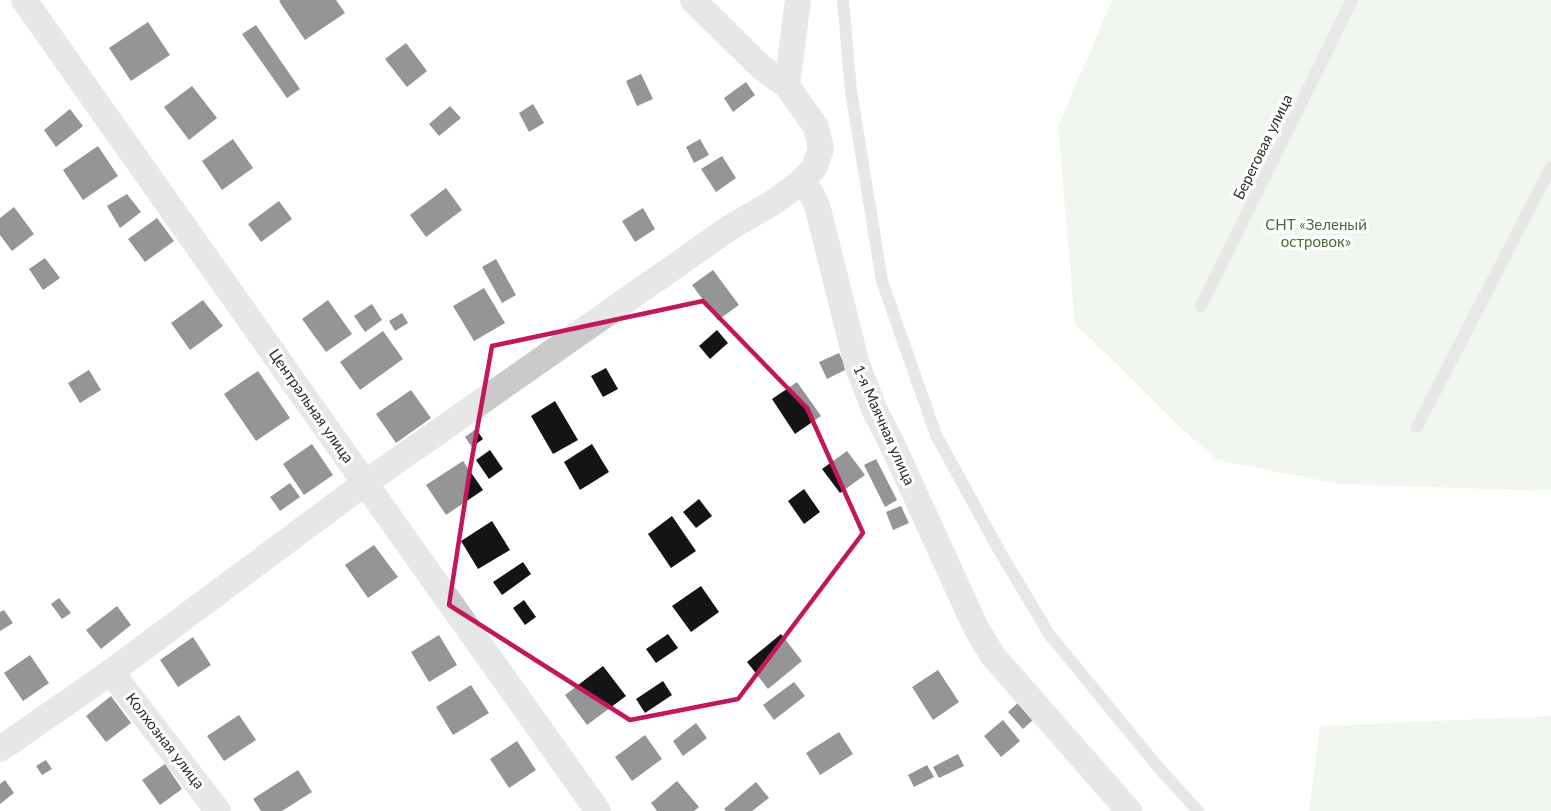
<svg xmlns="http://www.w3.org/2000/svg" width="1551" height="811" font-family="Lato,sans-serif">
	<rect width="100%" height="100%" fill="#fff"/>
	<g fill="#e1ebd9">
		<path d="M1112,0h439v491l-212,-7 -122,-24 -41,-36 -101,-100 -17,-198z"/>
		<path d="M1551,716v95h-242l11,-85z"/>
	</g>
	<g fill="#141414">
		<path d="M281,0h55l9,13 -40,27 -26,-39z"/>
		<path d="M148,22l22,33 -39,26 -22,-33z"/>
		<path d="M256,25l44,64 -13,9 -45,-64z"/>
		<path d="M406,43l21,28 -20,16 -22,-28z"/>
		<path d="M641,74l12,25 -16,7 -11,-25z"/>
		<path d="M746,82l9,13 -22,17 -9,-14z"/>
		<path d="M192,86l25,32 -28,22 -25,-33z"/>
		<path d="M533,104l11,19 -15,9 -10,-19z"/>
		<path d="M450,106l11,12 -22,18 -10,-12z"/>
		<path d="M70,109l13,17 -27,21 -12,-17z"/>
		<path d="M233,139l20,29 -31,22 -20,-29z"/>
		<path d="M700,139l9,16 -15,8 -8,-16z"/>
		<path d="M98,146l20,30 -35,24 -20,-30z"/>
		<path d="M722,156l14,22 -20,14 -15,-23z"/>
		<path d="M446,188l16,22 -36,27 -16,-22z"/>
		<path d="M127,194l14,18 -21,16 -13,-22z"/>
		<path d="M279,201l13,18 -31,23 -13,-18z"/>
		<path d="M14,207l20,27 -22,17 -12,-16v-17z"/>
		<path d="M643,208l12,21 -20,13 -13,-21z"/>
		<path d="M157,218l17,23 -29,21 -17,-23z"/>
		<path d="M45,258l15,20 -17,12 -14,-21z"/>
		<path d="M496,259l20,36 -14,8 -20,-36z"/>
		<path d="M713,270l26,35 -21,15 -26,-35z"/>
		<path d="M484,288l21,35 -31,18 -21,-35z"/>
		<path d="M203,300l20,26 -33,24 -19,-27z"/>
		<path d="M328,300l24,34 -26,18 -24,-33z"/>
		<path d="M372,304l10,16 -17,12 -11,-16z"/>
		<path d="M402,313l6,10 -13,8 -6,-10z"/>
		<path d="M717,330l11,13 -18,16 -11,-13z"/>
		<path d="M383,331l20,28 -43,31 -20,-28z"/>
		<path d="M839,353l8,16 -20,10 -8,-17z"/>
		<path d="M606,368l12,21 -15,8 -12,-21z"/>
		<path d="M89,370l12,20 -21,13 -12,-20z"/>
		<path d="M258,371l32,47 -34,23 -32,-47z"/>
		<path d="M797,382l24,34 -26,18 -23,-35z"/>
		<path d="M411,390l20,28 -35,25 -20,-29z"/>
		<path d="M555,401l23,39 -25,14 -22,-38z"/>
		<path d="M476,429l7,10 -11,8 -7,-10z"/>
		<path d="M312,444l21,31 -29,20 -21,-31z"/>
		<path d="M592,444l17,28 -29,18 -16,-28z"/>
		<path d="M490,450l13,19 -14,10 -13,-19z"/>
		<path d="M847,451l18,24 -25,18 -18,-24z"/>
		<path d="M876,459l21,41 -12,7 -21,-42z"/>
		<path d="M463,461l20,29 -37,25 -20,-30z"/>
		<path d="M290,483l10,14 -20,14 -10,-14z"/>
		<path d="M804,489l16,23 -16,12 -16,-23z"/>
		<path d="M699,499l13,17 -16,12 -13,-16z"/>
		<path d="M901,506l8,17 -16,7 -7,-18z"/>
		<path d="M672,516l24,35 -25,17 -23,-34z"/>
		<path d="M492,521l18,29 -32,19 -17,-28z"/>
		<path d="M374,545l24,32 -30,21 -23,-33z"/>
		<path d="M523,562l8,12 -29,21 -9,-13z"/>
		<path d="M701,586l18,26 -28,20 -19,-26z"/>
		<path d="M59,598l12,15 -9,6 -11,-15z"/>
		<path d="M524,600l12,17 -11,8 -12,-17z"/>
		<path d="M117,606l14,19 -30,24 -15,-19z"/>
		<path d="M4,610l9,13 -13,8v-19z"/>
		<path d="M668,634l10,14 -22,15 -10,-14z"/>
		<path d="M781,634l21,27 -34,28 -21,-27z"/>
		<path d="M439,635l18,30 -28,17 -18,-30z"/>
		<path d="M193,637l18,28 -33,22 -18,-27z"/>
		<path d="M30,655l19,28 -26,18 -19,-28z"/>
		<path d="M603,666l23,30 -39,29 -22,-30z"/>
		<path d="M938,670l21,32 -26,18 -21,-33z"/>
		<path d="M663,681l9,14 -27,18 -9,-14z"/>
		<path d="M794,682l11,14 -31,24 -11,-15z"/>
		<path d="M471,685l18,28 -36,22 -17,-28z"/>
		<path d="M111,696l20,27 -25,19 -20,-26z"/>
		<path d="M1020,701l15,17 -12,11 -15,-17z"/>
		<path d="M239,715l17,25 -32,21 -17,-25z"/>
		<path d="M1003,720l17,21 -19,16 -17,-21z"/>
		<path d="M696,723l11,15 -24,18 -10,-15z"/>
		<path d="M839,732l14,22 -33,21 -14,-22z"/>
		<path d="M645,735l17,24 -30,22 -17,-24z"/>
		<path d="M517,741l19,29 -27,18 -19,-29z"/>
		<path d="M958,754l6,12 -25,12 -6,-11z"/>
		<path d="M46,760l6,9 -10,6 -6,-9z"/>
		<path d="M165,764l17,25 -22,16 -18,-25z"/>
		<path d="M927,765l7,12 -20,10 -6,-12z"/>
		<path d="M298,770l14,22 -30,19h-21l-8,-12z"/>
		<path d="M5,780l9,13 -14,11v-20z"/>
		<path d="M677,781l22,26 -5,4h-37l-6,-8z"/>
		<path d="M756,782l13,16 -17,13h-26l-2,-2z"/>
	</g>
	<g fill="none" stroke-linecap="round" stroke-linejoin="round">
		<g stroke="#cacaca" stroke-width="12">
			<path d="M843,0l8,91 31,190 54,154 63,115 50,84 109,133 40,44"/>
			<path d="M1201,306l151,-306"/>
			<path d="M1417,427l134,-260"/>
		</g>
		<g stroke="#cacaca" stroke-width="26">
			<path d="M24,0l341,483 233,328"/>
			<path d="M693,0l68,67 26,19 29,41 5,22 -7,19 -13,14 11,13 6,14 39,156 18,46 18,35 83,182 17,28 136,155"/>
			<path d="M787,86l11,-86"/>
			<path d="M111,672l107,139"/>
			<path d="M0,749l111,-77 254,-189 366,-256 43,-25 27,-20"/>
		</g>
	</g>
	<path d="M0 0H1551V811H0ZM703,301l104,107 56,125 -125,166 -108,21 -181,-115 21,-136 22,-123z" fill="#fff" fill-opacity=".55" fill-rule="evenodd"/>
	<path fill="none" stroke="#c2185b" stroke-width="4.5" stroke-linejoin="round" d="M703,301l104,107 56,125 -125,166 -108,21 -181,-115 21,-136 22,-123z"/>
	<g text-anchor="middle" stroke-width="6" stroke-linejoin="round" paint-order="stroke">
		<g font-size="15" fill="#2d2d2d" stroke="#fff">
			<text transform="translate(1263 147) rotate(-64)" y="5">Береговая улица</text>
			<text transform="translate(311 406) rotate(55)" y="5">Центральная улица</text>
			<text transform="translate(884 425) rotate(66)" y="5">1-я Маячная улица</text>
			<text transform="translate(165 741) rotate(52)" y="5">Колхозная улица</text>
		</g>
		<g font-size="15" fill="#4c6a38" stroke="#fff">
			<text x="1316" y="230">СНТ «Зеленый<tspan x="1316" dy="17">островок»</tspan></text>
		</g>
	</g>
</svg>
